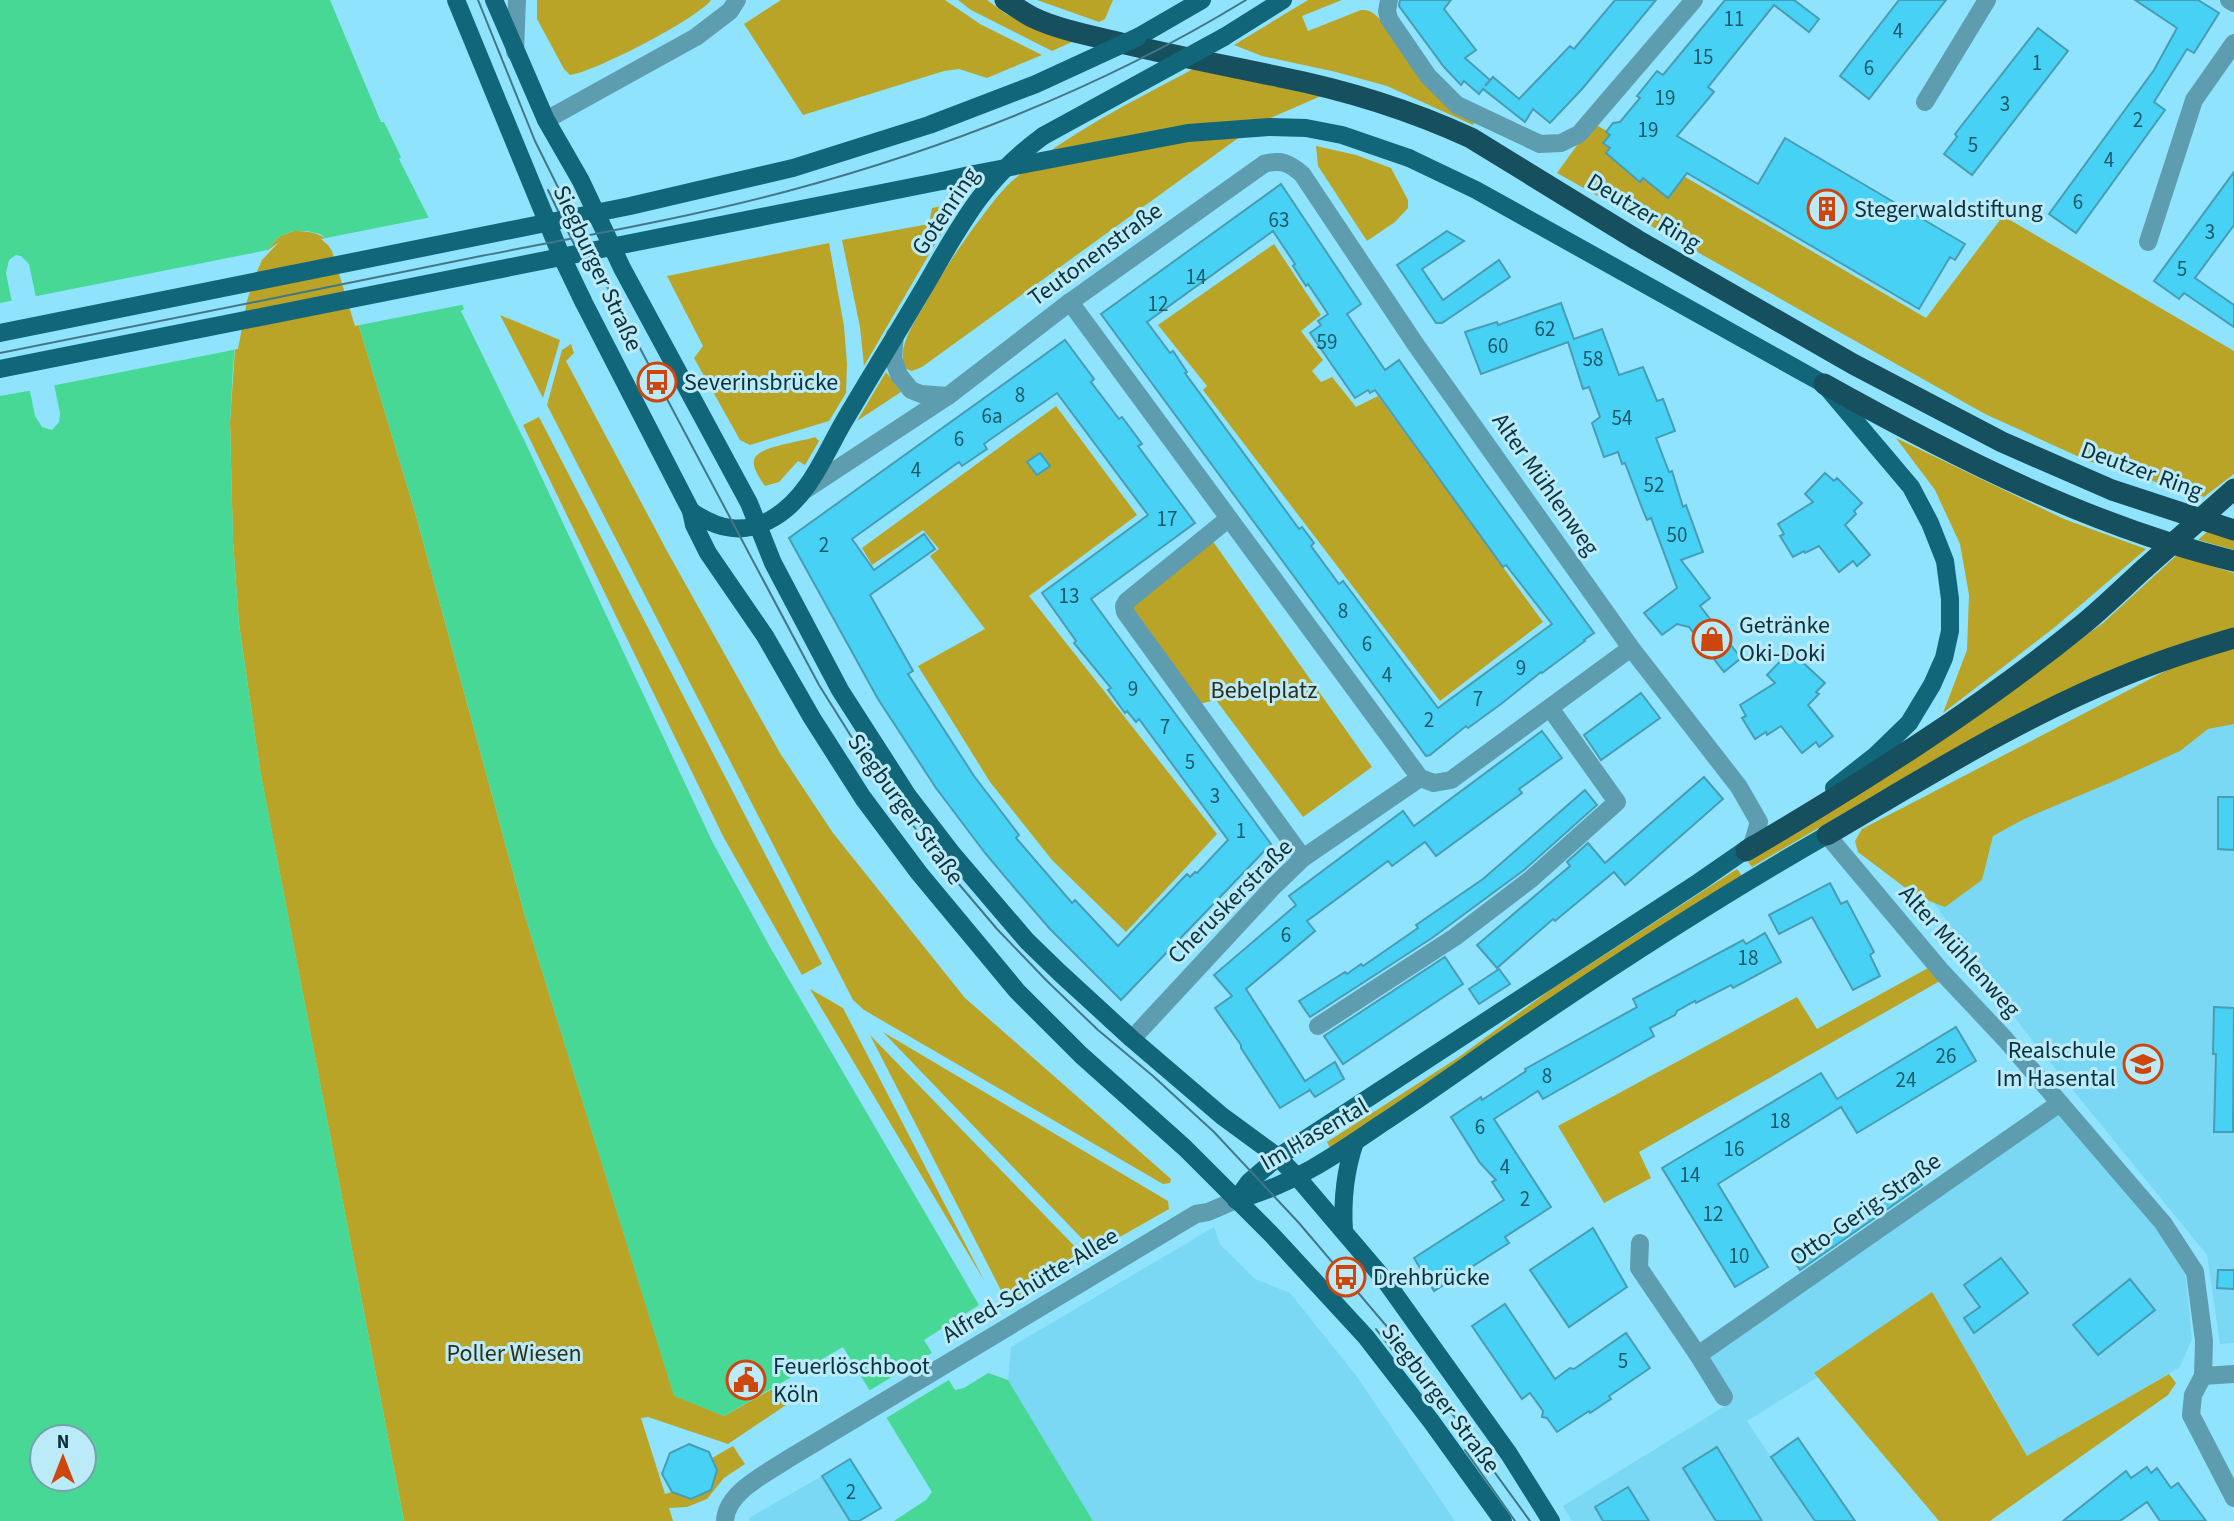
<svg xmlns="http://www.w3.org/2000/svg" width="2234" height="1521" font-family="'Source Sans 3',sans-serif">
	<rect width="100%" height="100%" fill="#90e3fc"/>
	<g fill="#7ad8f4">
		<path d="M2234,721v622l-14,1 -13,-89 -183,-225 -112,-158 296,-143z"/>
		<path d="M2058,1113l100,115 27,44 7,67 -12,28 -153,90 -45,-81 -167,-2 3,3 -71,44 66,100h-241l-9,-15 170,-105 -26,-45z"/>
		<path d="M1214,1227l6,17 35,35 35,14 65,81 100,147h-362l-85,-141 3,-33z"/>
		<path d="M822,1476l28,45h-100l-1,-3z"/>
	</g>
	<g fill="#b9a428">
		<path d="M537,0h174c-14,19 -117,72 -141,75l-6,-6 -27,-50z"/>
		<path d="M781,0h164l35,24 62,31 -55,23 -28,-9 -15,2 -141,44 -59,-91z"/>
		<path d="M958,0h29l19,14 40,19 26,9 -20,9 -81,-41z"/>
		<path d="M1037,0h76l-8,19 -6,3z"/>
		<path d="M1308,0h34l-40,16 6,15 53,-21c10,-1 15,5 22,12 25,33 53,85 92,100l-2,3 -86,-39 -51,-14 -74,-16 -28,-11z"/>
		<path d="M1193,69l128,27 -62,27 -337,244 -10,4 -8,-3c-6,-24 10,-44 21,-64 14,-27 31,-52 49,-77 12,-15 23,-32 37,-45 54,-48 119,-79 182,-113z"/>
		<path d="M1593,123l333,195 77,-102 231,135v123l-30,23 -116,-36 -103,-47 -428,-241z"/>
		<path d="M1316,146l40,9 35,13 17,32v8l-13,14 -28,19 -49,-75z"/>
		<path d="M959,203l-95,163 -4,-39 -18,-87 87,-16 3,-16z"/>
		<path d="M294,231c18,0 32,3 42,19l79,262 110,404 149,479 50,21 50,-28 12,17 -58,39 -80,-27 -7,1 24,76 7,-2 19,7 20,-9 6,-19 -5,-13 21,-12 12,18 -21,14 -17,21 -20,8 -18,1 4,13h-269l-144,-751 -21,-146 -6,-83 -3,-118 6,-89 23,-76 21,-22z"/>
		<path d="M829,243l15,83 3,38 -1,29 -17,28 -79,24 -10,-5 -46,-82 9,-12 -36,-70z"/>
		<path d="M1274,244l47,71 -20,16 22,29 -11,11 9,11 11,-5 24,30 22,-11 165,226 -103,79 -237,-311 4,-4 -49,-61z"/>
		<path d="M500,315l60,25 -17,58z"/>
		<path d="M571,344l3,9 -8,8 101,190 113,202 53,80 132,165 206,181 -1,4 -7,1 -299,-174 -11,-10 -306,-595 15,-55z"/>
		<path d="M886,372l15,20 -44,29z"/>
		<path d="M1056,406l81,109 -108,81 188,238 -91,98 -74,-72 -62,-78 -72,-116 67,-37 -55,-73 9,-7 -16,-19 -51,35 -10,-17z"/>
		<path d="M539,417l283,547 -20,11 -78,-137 -201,-413z"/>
		<path d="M815,437l4,4 -14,24 -7,-4 -19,21 -14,4c-4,-6 -13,-18 -11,-26 3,-14 48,-18 61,-23z"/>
		<path d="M1896,438l168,81 82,30 -91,78 -112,86 24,-63 2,-55 -9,-51 -25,-54z"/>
		<path d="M2209,530l25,8v12l-36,-10z"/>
		<path d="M1212,540l160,227 -69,50 -87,-117 -17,4 -68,-92 1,-8z"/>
		<path d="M2177,555l57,18v58l-337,151 -145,85 -4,-5 213,-136 142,-103z"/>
		<path d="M2234,645v79l-26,5 -28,22 -66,30 -90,38 -31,17 -11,44 -37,27 -29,-11 -58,-44 -3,-11 7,-12 315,-164z"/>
		<path d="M1737,869l5,7 -411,274 -4,-8 132,-85 91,-67z"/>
		<path d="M1928,968l12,13 -301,171 12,26 -47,25 -46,-77 239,-129 20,32z"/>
		<path d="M810,989l33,19 142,274z"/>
		<path d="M883,1032l285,169 1,8 -72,41 -8,-4z"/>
		<path d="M870,1035l214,221 -55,35 -22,11z"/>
		<path d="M1932,1292l95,164 142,-82 7,9 -8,12 -178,126h-51l-125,-148z"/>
	</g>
	<path fill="#48d895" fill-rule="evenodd" d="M0,0h330l51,122h3l17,35 -2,2 36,71 29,79 -3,2 65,133 186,397 58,106 209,358 -55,35 31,50 9,-2 24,-15 20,7 85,141h-199l32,-21 6,-8 -89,-145 -119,69 -50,-20 -149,-480 -110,-404 -79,-262 -5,-8 -11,-8 -13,-3h-13l-14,5 -21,22 -23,76 -3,34 -3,55 3,118 6,83 21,145 144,752h-404zM16,255l5,1 8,8 31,149 -1,9 -7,8 -10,-3 -7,-11 -29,-143 3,-13zM42,1437h42v42h-42z"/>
	<g fill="#90e3fc">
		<path d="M432,217l34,87 -111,22 -23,-75 -4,-6 -7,-6z"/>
		<path d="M279,242l-17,18 -7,16 -8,25 -9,48 -187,37 -19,-89 236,-47z"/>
		<path d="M15,300l19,90 -34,6v-93z"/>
		<path d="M935,1351l17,27 -69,42 -16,-28z"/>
	</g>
	<g fill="#47d1f4" stroke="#489cb4" stroke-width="2" fill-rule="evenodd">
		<path d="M1400,0h51l-7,9 32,41 -11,8 25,22 -5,6 8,-9 26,22 51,-53 4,3 41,-49h41l-74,89 -32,34 -17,-14 -8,13 -42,-33 -4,5 -15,-13 -3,4 -17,-18 -45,-61z"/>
		<path d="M1725,0h69l25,19 -10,13 -35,-27 -66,82 6,5 -37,44 81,48 27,-46 180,106 -10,16 -5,-3 -31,52 -232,-136 -19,25 -25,-20 -3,4 -34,-29 4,-5 -7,-5 7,-8 -4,-3 7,-9 7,-1 20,-24 -3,-2 20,-25 6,4z"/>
		<path d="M1899,0h47l-77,99 -29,-23z"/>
		<path d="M2135,0h63l21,13 -25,40 -7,-4 -33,53 11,8 -89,123 -27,-19 105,-144 23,-42z"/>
		<path d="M2038,28l30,23 -96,124 -28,-21 13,-17 -2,-3z"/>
		<path d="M2234,172v53l-39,53 39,27v22l-50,-34 -5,6 -25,-18z"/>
		<path d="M1281,184l80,120 -14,10 38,56 14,-10 84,120 111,153 -10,7 1,1 -43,32 -1,-1 -40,32 -33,24 -2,-2 -36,29 -4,1 -325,-442zM1273,231l22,33 -2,2 13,20 2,-2 20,30 -10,7 3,4 -11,8 45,65 13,-8 2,3 5,-3 128,177 3,-2 46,59 -114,84 -95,-127 -4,3 -28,-38 3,-3 -12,-16 -3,2 -114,-156 2,-1 -14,-21 -3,2 -23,-31z"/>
		<path d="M1447,231l17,10 -42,28 21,31 56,-40 11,17 -68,46h-6l-39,-58z"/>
		<path d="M1561,303l13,36 28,-10 17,46 24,-8 14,34 6,-2 12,32 -19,7 13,34 3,-1 11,36 3,-2 17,47 -22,8 29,38 -10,8 41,52 -17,14 -35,-45 -12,-3 -15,11 -18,-22 33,-25 -26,-70 -4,2 -5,-12 -17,-45 -3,1 -4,-12 -14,5 -12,-34 8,-6 -11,-30 -6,2 -15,-47 -87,32 -16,-42 32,-10 1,3z"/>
		<path d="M1065,340l29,39 -3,3 28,37 3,-2 20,27 -4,2 57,77 -104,76 180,245 -150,156 -71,-71 -32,-37 -33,-39 -49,-65 -58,-89 -89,-161zM1057,393l91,122 -106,78 34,48 -2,2 37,45 -3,2 17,23 2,-2 9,11 3,-3 89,121 -31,33 -2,-1 -5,5 -3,-3 -69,72 -43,-46 -3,3 -56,-65 3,-3 -45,-59 -66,-102 5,-3 -43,-76 65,-46 -11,-15 -50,36 -22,-31 107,-77 3,4 25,-17 -3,-5 4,-3z"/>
		<path d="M1040,453l10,13 -13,9 -10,-13z"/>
		<path d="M1825,473l9,8 3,-3 25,25 -8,8 2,3 -11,11 25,30 -13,11 -4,-5 -14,11 -20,-26 -14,7 -1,-2 -11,6 -13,-21 4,-2 -6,-10 35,-22 -8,-8z"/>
		<path d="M1787,654l9,8 3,-3 26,24 -9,9 3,2 -11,11 25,31 -14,11 -3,-5 -14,11 -21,-27 -14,9 -1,-3 -11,7 -13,-21 4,-2 -6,-11 35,-22 -8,-8z"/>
		<path d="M1641,693l19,25 -59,42 -17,-25z"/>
		<path d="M1542,731l20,27 -43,31 3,4 -86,63 -11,-14 -33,24 -4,-5 -81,60 8,10 -69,58 59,92 30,-19 9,17 -29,18 -6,-8 1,1 -30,18 -39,-60v-3l-26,-37 17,-12 -18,-21 82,-70 -7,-9 114,-85 11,15z"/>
		<path d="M1704,777l19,22 -98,86 -11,-13 -59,49 -2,-2 -56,49 -20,-23 93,-79 -3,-4 21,-19 17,20z"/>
		<path d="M1585,790l12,15 -73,65 -92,68 -122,79 -11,-16 38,-24 8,-5 2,2 14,-10 2,2 55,-38 -2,-3 67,-46z"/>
		<path d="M2218,797h16v53l-16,-1z"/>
		<path d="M1830,883l11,21 6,-3 27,51 -4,3 10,21 -27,14 -41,-73 -33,17 -10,-19z"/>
		<path d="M1765,933l16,29 -48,26 -2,-3 -35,18 -1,-2 -18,10 -2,4 -25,13 4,8 -111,63 -5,-8 -44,28 57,88 -46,30 4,6 -75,48 -20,-33 90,-58 -12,-18 4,-2 -16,-17 -29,-46 30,-20 1,3 44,-29 -1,-2 112,-62 -4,-8 110,-59 3,4z"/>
		<path d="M1445,957l18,27 -120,80 -19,-28z"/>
		<path d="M1499,969l11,15 -31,20 -10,-15z"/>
		<path d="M2214,1007l20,1 -1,124h-19l2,-78h-3z"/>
		<path d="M1956,1027l20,34 -119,72 -16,-26 -123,77 50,83 -33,20 -73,-119 159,-95 16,26z"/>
		<path d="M1915,1175l7,10 -122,85 -8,-12z"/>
		<path d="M1593,1228l34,59 -58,40 -39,-57z"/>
		<path d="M2001,1258l27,35 -54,40 -10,-15 16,-11 -16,-22z"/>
		<path d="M2218,1270h16v19l-17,-1z"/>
		<path d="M2130,1279l25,31 -57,45 -25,-30z"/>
		<path d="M1505,1304l50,75 15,-11 4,1 52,-36 24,35 -41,28 2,3 -21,14 -1,-2 -32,21 -10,-14 -5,-1 1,-6 -13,-18 -8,6 -50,-73z"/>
		<path d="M1798,1438l57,83h-40l-44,-64z"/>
		<path d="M689,1444l20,8 8,18 -6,20 -20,9 -19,-7 -10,-18 8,-21z"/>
		<path d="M1717,1447l45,74h-46l-33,-53z"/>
		<path d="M850,1459l31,49 -22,13h-9l-28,-45z"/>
		<path d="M2147,1467l4,6 6,-5 14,20 7,-5 28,38h-46l-13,-19 -27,19h-57l63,-50 5,7z"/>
		<path d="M1628,1487l21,34h-46l-8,-14z"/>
	</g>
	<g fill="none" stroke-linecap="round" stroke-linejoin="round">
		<g stroke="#5e9daf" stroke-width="18">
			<path d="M1389,0l-2,11 2,8 39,57 29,29 83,39 21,-1 18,-9 115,-134"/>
			<path d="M2229,0l5,3"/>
			<path d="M515,52l2,-52"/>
			<path d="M1925,102l62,-102"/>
			<path d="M546,120l150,-83 34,-26 7,-11"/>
			<path d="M2148,242l46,-142 40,-57"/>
			<path d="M1070,302l350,476"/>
			<path d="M895,335l-2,23 6,17 12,15 10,4 27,2"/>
			<path d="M805,490l143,-94 122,-94 194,-138c17,-5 25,-1 38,10l114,171 215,303 108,139 20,35 -7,23"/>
			<path d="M1228,519l-101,82 -3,5 1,6 178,246"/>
			<path d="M1420,778l14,5 17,-3 180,-132"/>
			<path d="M1827,835l115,137 63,67 158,184 32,49 9,69 -1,35 -10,19 -2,20 43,83"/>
			<path d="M1318,1026l137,-89 76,-58 86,-77 -67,-94"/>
			<path d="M1132,1039l141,-152 30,-29 117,-80"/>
			<path d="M1640,1243l-1,25 59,87 362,-252"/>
			<path d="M1698,1355l26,42"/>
			<path d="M2203,1376l31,-2"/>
			<path d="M725,1521c1,-29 41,-47 63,-62l408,-245 12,-2 28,-12"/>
		</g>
		<g stroke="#12667a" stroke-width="18">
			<path d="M456,0l104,253 24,50 107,208 3,14 14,28 57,83 47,82 51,80 56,75 98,118 64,64 104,93 87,87 94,102 65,84 72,100"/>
			<path d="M494,0l52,120 35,61 41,87 127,235 24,60 67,127 68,106 43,56 46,54 30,35 33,32 72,66 90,77 56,41 20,21 86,101 125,175 42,67"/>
			<path d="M1138,37l64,-37"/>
			<path d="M1224,37l59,-37"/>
			<path d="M1409,158l67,32 348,194 87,103 19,36 15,38 5,38v32l-6,27 -12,27 -23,38 -33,32 -42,33"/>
			<path d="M942,181l32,-7"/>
			<path d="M691,511c27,19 54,25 84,6 34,-21 49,-61 68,-94 27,-46 55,-91 82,-137 36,-62 58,-106 118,-150"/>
			<path d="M1236,1200l13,-18 29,-25 421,-275 55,-38"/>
			<path d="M1236,1200c56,-15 97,-43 145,-76 40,-26 79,-54 118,-81 107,-73 216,-144 328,-208"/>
			<path d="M1344,1231c-2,-31 1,-60 11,-89"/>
		</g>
		<g stroke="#16505f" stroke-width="21">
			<path d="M1005,0c9,6 18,12 27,17 25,12 55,18 81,24 56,14 111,24 167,36 66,13 130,33 191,61l166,102 216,124 149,78 110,48 122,40"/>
			<path d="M1824,384c129,72 266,142 410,177"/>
			<path d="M1827,835c96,-56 192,-117 296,-159 36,-15 73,-27 111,-38"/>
			<path d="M1746,851c117,-69 230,-140 336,-226 22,-18 42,-38 63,-57"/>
		</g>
		<g stroke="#417787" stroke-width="2">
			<path d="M478,0l57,141 73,147 211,397 62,99 71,92 45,53 50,52 51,49 55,46 61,56 85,91 101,119 130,179"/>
			<path d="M548,190l26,54"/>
			<path d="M0,353c160,-32 321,-64 481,-97 103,-20 206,-38 307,-65 160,-43 316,-104 458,-191"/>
			<path d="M1376,1329l30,39"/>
			<path d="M1465,1450l50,71"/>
		</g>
		<g stroke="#12667a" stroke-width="18">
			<path d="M1043,136l181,-99"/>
			<path d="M974,174l214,-41 81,-6 37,1 36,7 67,23"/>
			<path d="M0,333l630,-127 163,-38 136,-43 107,-41 102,-47"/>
			<path d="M0,369l942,-188"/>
		</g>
		<path stroke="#16505f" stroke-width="21" d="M2145,568l89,-79"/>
	</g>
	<defs>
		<symbol id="building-ring" viewBox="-11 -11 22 22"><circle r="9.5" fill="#bbebf9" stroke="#cd460d" stroke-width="1.5"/><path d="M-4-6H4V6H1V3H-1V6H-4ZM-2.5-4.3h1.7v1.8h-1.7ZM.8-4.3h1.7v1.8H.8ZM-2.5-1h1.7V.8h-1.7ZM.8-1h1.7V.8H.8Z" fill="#cd460d"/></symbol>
		<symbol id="bus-ring" viewBox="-11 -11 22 22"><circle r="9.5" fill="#bbebf9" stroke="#cd460d" stroke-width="1.5"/><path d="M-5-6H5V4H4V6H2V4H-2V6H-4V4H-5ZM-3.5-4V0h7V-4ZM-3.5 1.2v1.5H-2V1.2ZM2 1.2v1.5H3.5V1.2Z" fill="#cd460d"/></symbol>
		<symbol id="shop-ring" viewBox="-11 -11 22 22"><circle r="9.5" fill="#bbebf9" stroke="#cd460d" stroke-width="1.5"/><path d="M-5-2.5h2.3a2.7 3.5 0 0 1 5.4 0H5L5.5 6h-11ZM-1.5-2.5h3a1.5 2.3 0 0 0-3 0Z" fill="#cd460d"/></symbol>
		<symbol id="school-ring" viewBox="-11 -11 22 22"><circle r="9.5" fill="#bbebf9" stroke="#cd460d" stroke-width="1.5"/><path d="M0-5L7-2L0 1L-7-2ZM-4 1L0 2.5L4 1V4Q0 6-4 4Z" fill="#cd460d"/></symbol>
		<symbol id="civic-ring" viewBox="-11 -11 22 22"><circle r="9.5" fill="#bbebf9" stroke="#cd460d" stroke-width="1.5"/><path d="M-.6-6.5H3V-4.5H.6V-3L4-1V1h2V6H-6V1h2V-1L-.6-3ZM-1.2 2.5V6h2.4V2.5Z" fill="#cd460d"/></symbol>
	</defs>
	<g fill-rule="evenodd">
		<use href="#building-ring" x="1805" y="187" width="44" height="44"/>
		<use href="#bus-ring" x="635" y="360" width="44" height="44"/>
		<use href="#shop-ring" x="1690" y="617" width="44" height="44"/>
		<use href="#school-ring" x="2121" y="1042" width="44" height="44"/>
		<use href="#bus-ring" x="1324" y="1255" width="44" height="44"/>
		<use href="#civic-ring" x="724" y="1358" width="44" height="44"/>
	</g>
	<g text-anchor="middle" stroke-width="6" stroke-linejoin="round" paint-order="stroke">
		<g font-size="21" fill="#1c5969">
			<text x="1734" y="26">11</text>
			<text x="1898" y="38">4</text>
			<text x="1703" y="64">15</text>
			<text x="2037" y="70">1</text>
			<text x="1869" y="75">6</text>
			<text x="1665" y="105">19</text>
			<text x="2005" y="111">3</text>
			<text x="2138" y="127">2</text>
			<text x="1648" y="137">19</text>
			<text x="1973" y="152">5</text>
			<text x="2109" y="167">4</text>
			<text x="2078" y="209">6</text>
			<text x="1279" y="227">63</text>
			<text x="2210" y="239">3</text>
			<text x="2182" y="276">5</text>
			<text x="1196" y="284">14</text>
			<text x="1158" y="311">12</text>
			<text x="1545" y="336">62</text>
			<text x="1327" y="349">59</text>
			<text x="1498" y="353">60</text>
			<text x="1593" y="366">58</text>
			<text x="1020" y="402">8</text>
			<text x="992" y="423">6a</text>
			<text x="1622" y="425">54</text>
			<text x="959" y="446">6</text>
			<text x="916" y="477">4</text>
			<text x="1654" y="492">52</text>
			<text x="1167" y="526">17</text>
			<text x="1677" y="542">50</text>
			<text x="824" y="552">2</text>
			<text x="1069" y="603">13</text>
			<text x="1343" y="618">8</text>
			<text x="1367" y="651">6</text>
			<text x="1521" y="675">9</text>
			<text x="1387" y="682">4</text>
			<text x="1133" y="696">9</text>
			<text x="1478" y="706">7</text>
			<text x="1429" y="727">2</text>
			<text x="1165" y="734">7</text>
			<text x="1190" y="769">5</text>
			<text x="1215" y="803">3</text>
			<text x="1241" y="838">1</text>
			<text x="1286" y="942">6</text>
			<text x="1748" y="965">18</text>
			<text x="1946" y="1063">26</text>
			<text x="1547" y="1083">8</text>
			<text x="1906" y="1087">24</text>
			<text x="1780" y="1128">18</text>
			<text x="1480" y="1134">6</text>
			<text x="1734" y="1156">16</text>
			<text x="1505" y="1174">4</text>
			<text x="1690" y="1182">14</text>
			<text x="1525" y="1206">2</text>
			<text x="1713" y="1221">12</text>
			<text x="1739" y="1263">10</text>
			<text x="1623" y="1368">5</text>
			<text x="851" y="1499">2</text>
		</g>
		<g font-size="24" fill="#0d313b" stroke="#bbebf9" text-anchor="start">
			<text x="1854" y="217">Stegerwaldstiftung</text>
			<text x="684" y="390">Severinsbrücke</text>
			<text x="1739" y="633">Getränke<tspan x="1739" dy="28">Oki-Doki</tspan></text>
			<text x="2116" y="1058" text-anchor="end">Realschule<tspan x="2116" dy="28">Im Hasental</tspan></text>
			<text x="1373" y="1285">Drehbrücke</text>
			<text x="773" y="1374">Feuerlöschboot<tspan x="773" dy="28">Köln</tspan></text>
		</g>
		<g font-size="24" fill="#0d313b" stroke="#bbebf9">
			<text transform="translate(945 211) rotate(-56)" y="8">Gotenring</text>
			<text transform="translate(1644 212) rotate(31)" y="8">Deutzer Ring</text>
			<text transform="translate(1095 254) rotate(-36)" y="8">Teutonenstraße</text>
			<text transform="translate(598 268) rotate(65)" y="8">Siegburger Straße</text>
			<text transform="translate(2142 470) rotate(20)" y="8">Deutzer Ring</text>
			<text transform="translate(1546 484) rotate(55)" y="8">Alter Mühlenweg</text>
			<text transform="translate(906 809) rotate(54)" y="8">Siegburger Straße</text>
			<text transform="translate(1230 901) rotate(-45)" y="8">Cheruskerstraße</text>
			<text transform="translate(1960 951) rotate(48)" y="8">Alter Mühlenweg</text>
			<text transform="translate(1314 1134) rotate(-30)" y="8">Im Hasental</text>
			<text transform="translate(1865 1209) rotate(-35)" y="8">Otto-Gerig-Straße</text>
			<text transform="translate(1030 1285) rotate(-31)" y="8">Alfred-Schütte-Allee</text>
			<text transform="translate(1441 1398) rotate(53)" y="8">Siegburger Straße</text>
		</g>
		<g font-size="24" fill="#312d16" stroke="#bbebf9">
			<text x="1264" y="698">Bebelplatz</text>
			<text x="514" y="1361">Poller Wiesen</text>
		</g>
	</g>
	<g transform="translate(63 1458)"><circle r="33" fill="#bbebf9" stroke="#75a1ad" stroke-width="2"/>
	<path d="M0-5L12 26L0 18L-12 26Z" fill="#cd460d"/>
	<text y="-10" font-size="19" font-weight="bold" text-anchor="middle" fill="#0d313b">N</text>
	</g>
</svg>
